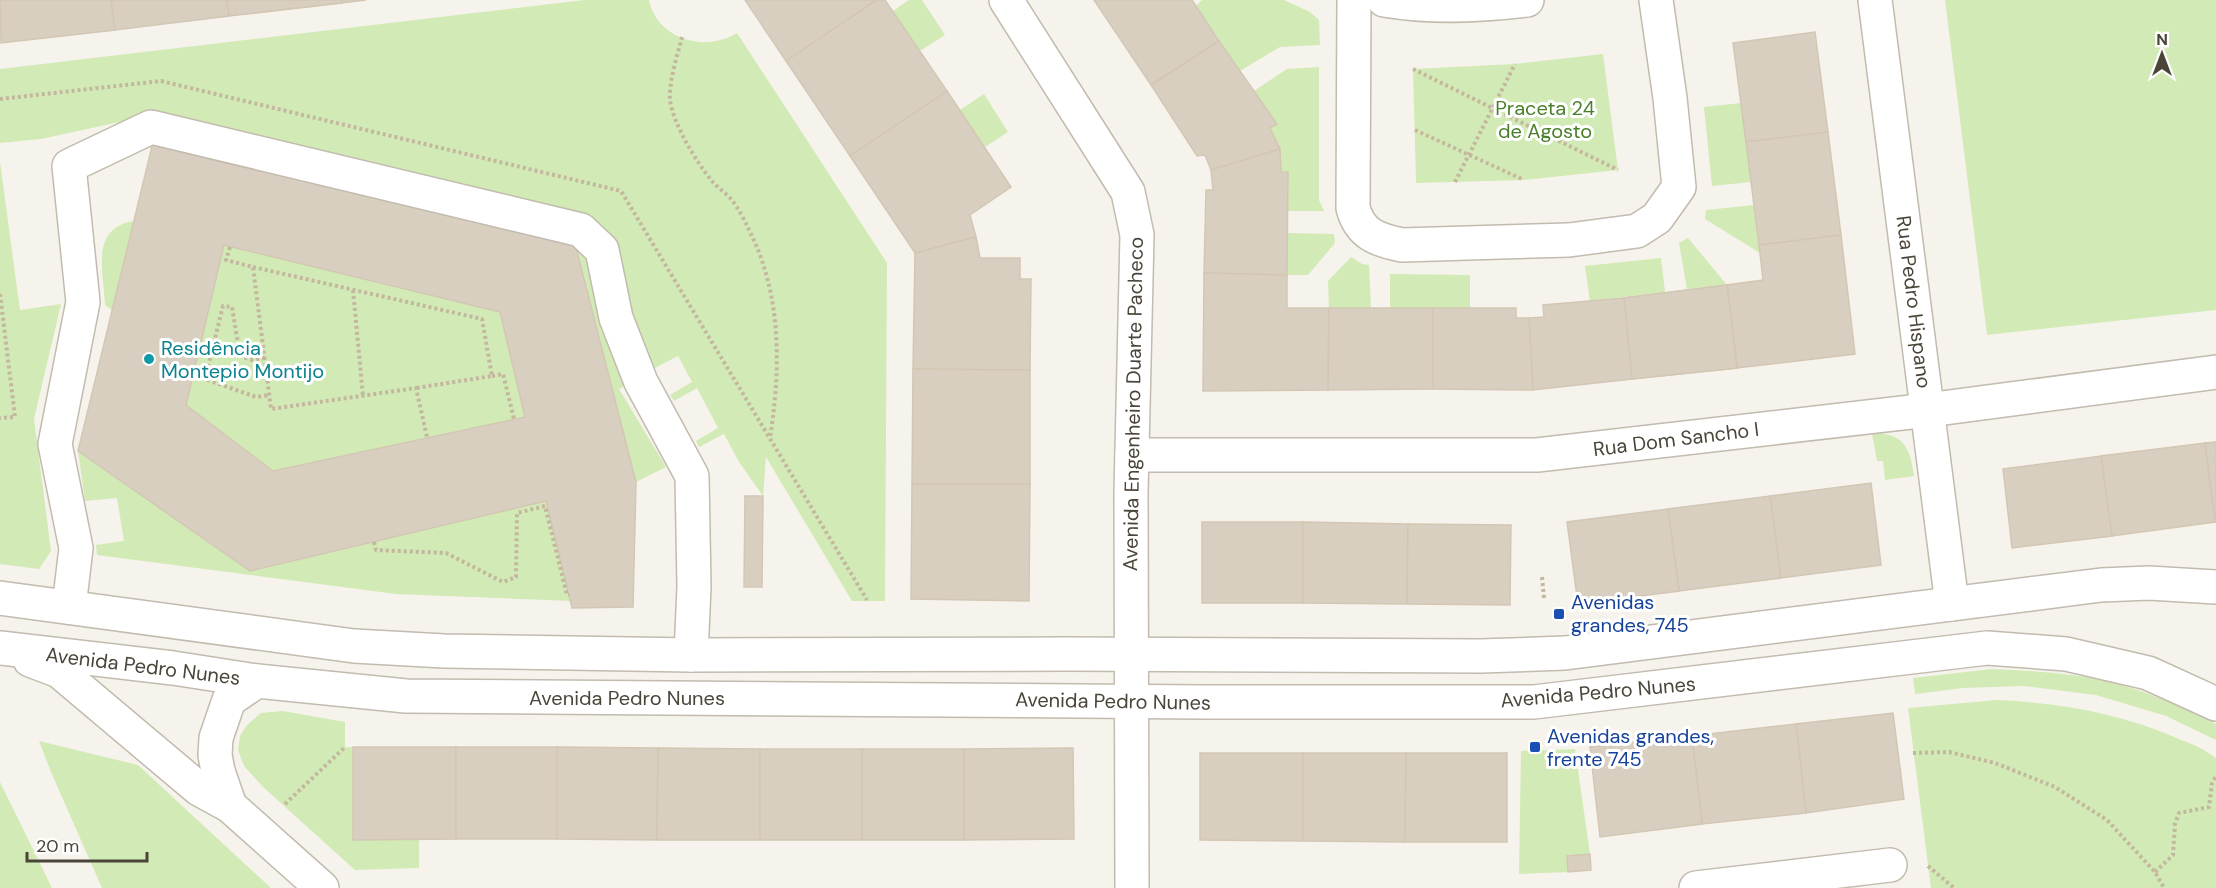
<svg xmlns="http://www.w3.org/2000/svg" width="2216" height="888" font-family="'DM Sans',sans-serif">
	<rect width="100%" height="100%" fill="#f6f3ec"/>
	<g fill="#d2eab5">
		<path d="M584,0h65c8,39 56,53 88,33l150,230 -2,338h-33l-86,-144 -3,39 -24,-34 -15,-28 -25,13 -3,-6 22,-13 -21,-40 -23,13 -4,-6 22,-13 -14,-26 -27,14 -26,-65 -16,-65 -11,-17 -442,-109 -115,25 -41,4v-74z"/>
		<path d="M909,0h13l23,35 -25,16 -27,-40z"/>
		<path d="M1202,0h82l26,12 9,8 1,25 -40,2 -40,24 -44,-65z"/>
		<path d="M1945,0h271v310l-229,25z"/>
		<path d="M1603,54l15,116 -94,10 -108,3 -3,-114 102,-5z"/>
		<path d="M1319,67v133l5,11h-36v-39h-7l-1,-23 -10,-21 7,-4 -23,-33 33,-22z"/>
		<path d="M984,94l24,38 -23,15 -25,-37z"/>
		<path d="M1741,103l10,79 -39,4 -8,-79z"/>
		<path d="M0,162l20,148 41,-6 -27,115 17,132 -12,18 -39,-5z"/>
		<path d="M1754,205l6,48 -55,-34 1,-9z"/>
		<path d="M134,221l-22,89 -7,-5c-1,-32 -16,-77 29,-84z"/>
		<path d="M1288,233l46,1 1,9 -27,32h-21z"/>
		<path d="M1688,238l39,47 -40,4 -8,-46z"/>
		<path d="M574,240l17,11 36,134 -8,4 47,78 -30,15z"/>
		<path d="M224,245l276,67 25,105 -252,54 -87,-66z"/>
		<path d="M1351,257l11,7 7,1 2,43h-42l-1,-27z"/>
		<path d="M1661,258l4,34 -75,9 -5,-35z"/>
		<path d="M1390,274l80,1v33h-80z"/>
		<path d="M1872,433c32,0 38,14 42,43l-29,4 -2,-19h-6z"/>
		<path d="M78,451l172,120 296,-70 25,100 -175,-7 -299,-39 -1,-10 28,-4 -7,-43 -32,3z"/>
		<path d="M1992,669c42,2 85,4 125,15 35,9 67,24 99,40v16l-50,-24 -70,-21 -73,-9 -60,2 -48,6 -2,-16z"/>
		<path d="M1997,700c63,3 123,13 182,39 13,5 25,10 37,19v130h-285l-23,-180z"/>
		<path d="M283,711l62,11v25h8l66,92v29l-64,2 -92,-83 -19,-21 -6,-16 2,-14 7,-11 14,-12z"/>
		<path d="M39,741l99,24 133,123h-169l-51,-116z"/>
		<path d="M1575,749l15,105 -23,2 1,16 -49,2 2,-123z"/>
		<path d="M0,782l52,106h-52z"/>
	</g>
	<g fill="#d8cfc1" stroke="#d3c7b4" stroke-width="1.5" fill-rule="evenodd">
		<path d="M0,0h111l4,30 -114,13z"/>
		<path d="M111,0h116l2,16 -114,14z"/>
		<path d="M227,0h115v3l-113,13z"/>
		<path d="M342,0h24l-24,3z"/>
		<path d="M745,0h132l-91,61z"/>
		<path d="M877,0h8l62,91 -97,65 -64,-95z"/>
		<path d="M1094,0h98l27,41 -68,44z"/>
		<path d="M1815,32l13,100 -82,10 -13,-99z"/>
		<path d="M1219,41l58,83 -7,4 10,21 -69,21 -6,-15 -8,1 -46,-71z"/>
		<path d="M947,91l64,96 -41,28 6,22 -61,16 -65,-97z"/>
		<path d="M1828,132l13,103 -82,10 -13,-103z"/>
		<path d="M154,138l420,102 62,242 -3,125 -61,1 -26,-107 -296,70 -172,-120zM224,245l276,67 25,105 -252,54 -87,-66z"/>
		<path d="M1280,149l1,23h7l-1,103 -83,-2 2,-83h7l-2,-20z"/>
		<path d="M1841,235l14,119 -118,14 -10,-83 36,-5 -4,-35z"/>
		<path d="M976,237l4,21h40v21h11l-1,91 -117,-1 2,-116z"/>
		<path d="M1204,273l83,2v33h42l-1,82 -125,1z"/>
		<path d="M1727,285l10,83 -105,11 -8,-81z"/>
		<path d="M1727,285l10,83 -105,11 -8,-81z"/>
		<path d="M1624,298l8,81 -99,11 -4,-72 15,-1 -1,-12z"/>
		<path d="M1329,308h104v81l-105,1z"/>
		<path d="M1433,308h83v10h13l4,72 -100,-1z"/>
		<path d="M913,369l117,1v114h-118z"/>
		<path d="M2216,442v80h-1l-10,-79z"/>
		<path d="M2205,443l10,79 -103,14 -11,-80z"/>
		<path d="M2101,456l11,80 -100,12 -9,-79z"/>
		<path d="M1871,483l10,82 -100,13 -11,-82z"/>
		<path d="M912,484h118l-1,117 -118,-2z"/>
		<path d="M745,496h18l-1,91h-18z"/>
		<path d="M1770,496l11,82 -102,13 -11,-82z"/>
		<path d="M1668,509l11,82 -101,13 -11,-82z"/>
		<rect x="1202" y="522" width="101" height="81"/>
		<path d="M1303,522l105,2 -1,80 -104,-1z"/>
		<path d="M1408,524l103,1 -1,80 -103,-1z"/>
		<path d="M1893,713l11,86 -98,14 -10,-89z"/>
		<path d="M1796,724l10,89 -104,11 -10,-88z"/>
		<path d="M1692,736l10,88 -102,13 -10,-90z"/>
		<path d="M353,747h103v92l-103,1z"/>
		<rect x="456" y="747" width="101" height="92"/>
		<path d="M557,747l101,1 -1,92 -100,-1z"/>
		<path d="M658,748l102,1v91h-103z"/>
		<path d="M1073,748l1,91 -110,1v-91z"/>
		<rect x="760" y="749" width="102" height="91"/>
		<rect x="862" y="749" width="102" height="91"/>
		<path d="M1200,753h103v88l-103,-1z"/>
		<path d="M1303,753h103l-1,89 -102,-1z"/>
		<path d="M1406,753h101v89h-102z"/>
		<path d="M1590,854l1,16 -23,2 -1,-16z"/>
	</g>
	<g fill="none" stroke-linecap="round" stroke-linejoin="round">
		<defs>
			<g id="minor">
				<path d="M1006,0l122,192 9,43 -6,257 1,396"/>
				<path d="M1354,0l-1,208c7,26 24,32 49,37l167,-5 68,-9 20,-13 22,-31 -9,-89 -14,-98"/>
				<path d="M1384,0c48,8 94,6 143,0"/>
				<path d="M1875,0l77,604"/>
				<path d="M1132,455h405l391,-45 288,-38"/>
				<path d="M0,598l354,48 90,5 247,4 375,-1 415,2 84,-3 536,-68 48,-2 67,4"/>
				<path d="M69,607l7,-59 -21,-104 28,-142 -14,-136 82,-39 430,103 21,20 14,68 25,64 51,94 2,111 -3,68"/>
				<path d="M0,648l173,20 84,13 149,15 798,6h330l453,-54 79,6 82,19 68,31"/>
				<path d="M30,660l29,11 140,118 31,17 92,82"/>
				<path d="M230,806l-12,-35 -3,-16 1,-17 13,-38 28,-19"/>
				<path d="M1696,888l194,-23"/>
			</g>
		</defs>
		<use href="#minor" stroke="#c2bbae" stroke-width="36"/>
		<g stroke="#c4b79f" stroke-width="4" stroke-dasharray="3 3" stroke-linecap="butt">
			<path d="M682,37c-5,20 -13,43 -12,63 3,24 27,63 42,81 6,7 14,12 20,19 6,8 12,19 16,28 34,65 33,140 22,210"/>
			<path d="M1413,69l205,101"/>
			<path d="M0,99l161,-18 460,110 246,409"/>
			<path d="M1415,130l109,50"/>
			<path d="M1455,182l60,-118"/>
			<path d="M230,247l-4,13 27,7 18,142 145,-21 11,49"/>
			<path d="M253,267l229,52 10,57 -76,12"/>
			<path d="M353,290l10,106"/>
			<path d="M0,294l15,123 -15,1"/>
			<path d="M265,358l-13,2 -12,-4 -8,-49 -9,-1 -18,73 51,18 14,-2"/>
			<path d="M492,376l11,-2 11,45"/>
			<path d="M374,542l2,8 70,3 57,29 13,-5 1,-64 28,-7 22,89 2,-1"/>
			<path d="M1542,577l2,21"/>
			<path d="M1913,753l36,-1 46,11 60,24 52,33 48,52 9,16"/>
			<path d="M285,804l60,-57"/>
			<path d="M1928,866l26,22"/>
			<path d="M2155,872l18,-17 2,-31 4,-11 30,-6 3,-24 4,-7"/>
		</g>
		<use href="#minor" stroke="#fff" stroke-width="33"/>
	</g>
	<circle fill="#0f9aa8" stroke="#fff" stroke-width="2" cx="149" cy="359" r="6"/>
	<g fill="#1a4fb4" stroke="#fff" stroke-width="2">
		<rect x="1553" y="608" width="12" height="12" rx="3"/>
		<rect x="1529" y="741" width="12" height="12" rx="3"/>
	</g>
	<g text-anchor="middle" stroke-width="6" stroke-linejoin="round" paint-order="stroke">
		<g font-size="20" fill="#4a7f2a" stroke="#fff">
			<text x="1545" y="115">Praceta 24<tspan x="1545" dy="23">de Agosto</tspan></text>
		</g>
		<g font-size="20" fill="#4b4439" stroke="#fff">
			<text transform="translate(1914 302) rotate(83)" y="7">Rua Pedro Hispano</text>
			<text transform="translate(1133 404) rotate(-89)" y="7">Avenida Engenheiro Duarte Pacheco</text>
			<text transform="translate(1676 439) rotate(-7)" y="7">Rua Dom Sancho I</text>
			<text transform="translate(143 666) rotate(7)" y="7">Avenida Pedro Nunes</text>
			<text transform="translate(1598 692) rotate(-5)" y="7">Avenida Pedro Nunes</text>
			<text x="627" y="705">Avenida Pedro Nunes</text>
			<text transform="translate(1113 701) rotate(1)" y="7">Avenida Pedro Nunes</text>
		</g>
		<g font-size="20" fill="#0d838f" stroke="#fff" text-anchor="start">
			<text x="161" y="355">Residência<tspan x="161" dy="23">Montepio Montijo</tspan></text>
		</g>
		<g font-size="20" fill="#164399" stroke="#fff" text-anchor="start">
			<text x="1571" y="609">Avenidas<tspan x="1571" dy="23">grandes, 745</tspan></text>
			<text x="1547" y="743">Avenidas grandes,<tspan x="1547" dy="23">frente 745</tspan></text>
		</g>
	</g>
	<g transform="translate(2162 54)" stroke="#ffffff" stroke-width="4.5" paint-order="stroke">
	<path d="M0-4.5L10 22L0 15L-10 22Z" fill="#4b4439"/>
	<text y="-9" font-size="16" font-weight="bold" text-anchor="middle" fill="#4b4439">N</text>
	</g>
	<path d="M27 852v9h120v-9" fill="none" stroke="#4b4439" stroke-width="3"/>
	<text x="36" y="852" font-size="18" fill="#4b4439" stroke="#ffffff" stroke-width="4.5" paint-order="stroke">20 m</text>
</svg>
